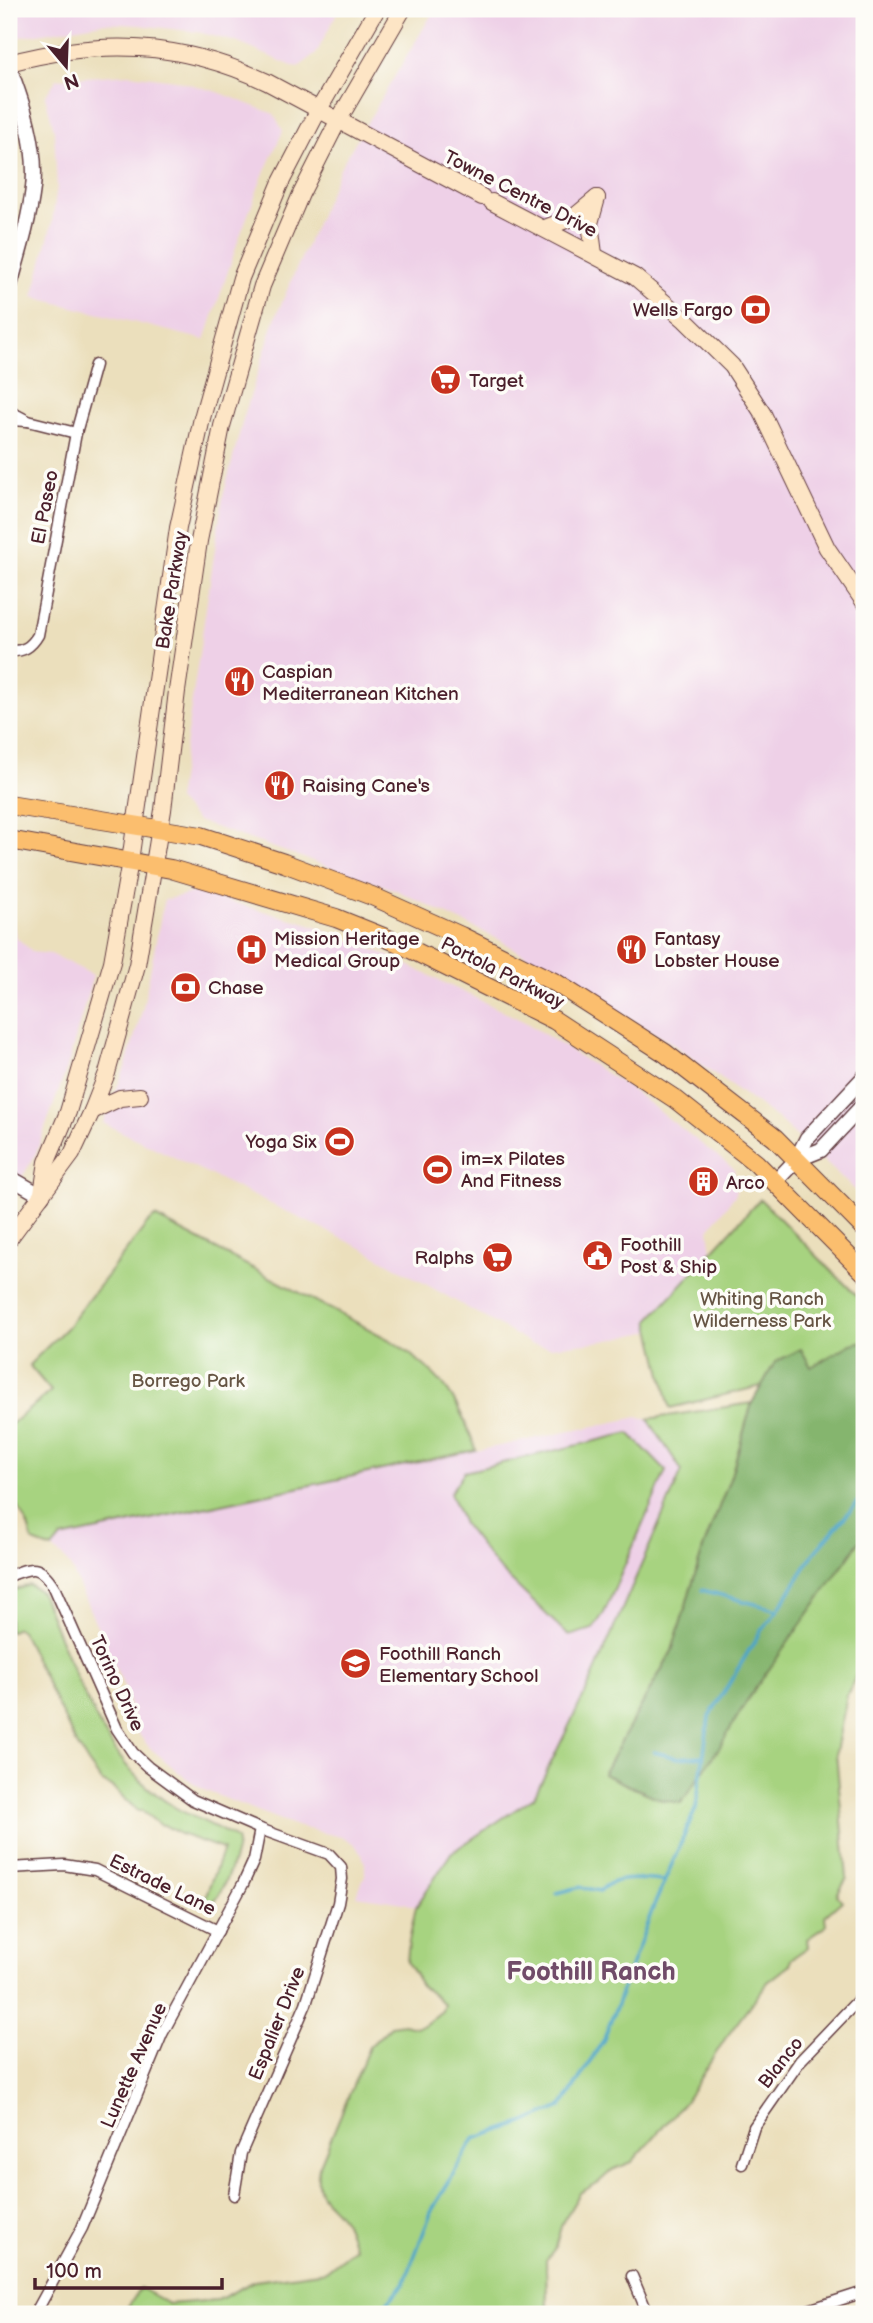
<svg xmlns="http://www.w3.org/2000/svg" width="873" height="2323" font-family="'Balsamiq Sans',sans-serif">
	<rect width="100%" height="100%" fill="#fdfcf7"/>
	<filter id="ink" filterUnits="userSpaceOnUse"><feTurbulence type="fractalNoise" baseFrequency=".0143" numOctaves="2"/><feDisplacementMap in="SourceGraphic" scale="14" xChannelSelector="R" yChannelSelector="G"/><feConvolveMatrix kernelMatrix="1 2 1 2 8 2 1 2 1" color-interpolation-filters="sRGB"/></filter>
	<filter id="wash" filterUnits="userSpaceOnUse"><feTurbulence type="fractalNoise" baseFrequency=".00686" numOctaves="4" result="noise"/><feDisplacementMap in="SourceGraphic" scale="28" xChannelSelector="R" yChannelSelector="G"/><feGaussianBlur stdDeviation="1.57" result="paint"/><feColorMatrix in="noise" values="0 0 0 0 0 0 0 0 0 0 0 0 0 0 0 0 0 1.4 0 .05"/><feComposite in="paint" operator="in"/></filter>
	<g filter="url(#wash)">
		<rect width="100%" height="100%" fill="#ebdfbc"/>
		<g fill="#eed0e7">
			<path d="M9,9h330l-23,45 -19,14 -61,-26 -38,-10 -59,-7 -37,-2 -93,16z"/>
			<path d="M435,9h429v1189l-86,-79 -108,-77 -172,-103 -102,-49 -199,-69 -20,-21 46,-304 21,-80 32,-100 65,-150z"/>
			<path d="M129,74l46,6 43,12 56,22 9,17 -20,44 -25,66 -33,99 -172,-43 19,-74 5,-36 -3,-57 -9,-34 12,-17z"/>
			<path d="M9,882l4,43 3,12 17,15 18,2 42,21 -25,90 -33,91 -26,42z"/>
			<path d="M195,892l115,32 77,31 138,67 104,66 105,81 2,25 -27,35 6,47 -49,52 -62,13 -53,6 -20,-3 -167,-95 -261,-126 23,-58 17,-57 21,-108z"/>
			<path d="M638,1417l10,2 34,52 -91,210 -57,116 -83,56 -35,54 -12,-4 -48,-7 9,-21v-11l-3,-10 -8,-10 -9,-6 -49,-12 -90,-35 -23,-15 -34,-29 -12,-15 -12,-43 -53,-119 -7,-11 -13,-10 9,-11z"/>
		</g>
		<g fill="#a7d380" stroke="#787956" stroke-width="2">
			<path d="M760,1199l104,104v182l-25,85 25,-35v124l-17,36 -11,57 11,126 -10,17 5,6 -17,15 1,10 -19,13 1,8 -17,12 -1,6 -22,17 -43,57 -40,63 -53,60 -20,8 -13,12 -19,11 -18,30 -7,25 -9,12 1,44 7,10h-430l16,-26 28,16 49,-4 38,-19 71,-10 29,-23c-4,-9 -7,-19 -11,-27 -15,-23 -31,-21 -25,-54l50,-120 22,-21 13,-2 10,3 10,-2 18,-14 2,-7 -23,-19 -14,-23 2,-21 7,-34 35,-54 83,-56 57,-116 91,-210 -34,-52 104,-16 -21,73 -28,73 -31,102 -69,123 33,15 158,-411 -124,30 -21,-88z"/>
			<path d="M155,1217l237,124c49,34 64,52 84,109l-415,88 -9,11 -19,-7 -5,-16 -19,-37v-63l42,-35 -22,-26 37,-37 81,-104z"/>
			<path d="M629,1433l37,38 -62,142 -11,16 -24,7 -71,-68 -35,-44 -13,-31 14,-21z"/>
			<path d="M29,1585l10,6 3,4c25,58 54,145 100,187 11,10 22,19 34,26 13,8 55,24 60,32 5,7 -14,51 -20,59 -4,4 -8,6 -14,7l21,-57 -43,-15 -16,-9h-4l-18,-14h-4l-27,-25 -9,-4 -14,-19 -12,-20 -54,-111 -5,-4 -8,4v-40z"/>
		</g>
		<path fill="#85b56e" stroke="#686a4c" stroke-width="2" d="M864,1341v194l-118,167 -25,43 -40,58 -19,-3 -59,-26 69,-123 31,-102 28,-73 21,-73 23,-41 26,-13 10,18 40,-23z"/>
		<g fill="none" stroke-linecap="round" stroke-linejoin="round">
			<g stroke="#4ca5c9" stroke-width="3.5">
				<path d="M702,1590l76,20"/>
				<path d="M654,1752l24,6 25,-2"/>
				<path d="M557,1893l23,-6 20,4c14,-17 44,-11 64,-10"/>
				<path d="M377,2314l27,-30 28,-74 42,-71 49,-16 39,-16 42,-68 49,-131 43,-100 13,-91 51,-85 18,-22 36,-57 43,-50 7,-6"/>
			</g>
		</g>
	</g>
	<g filter="url(#ink)">
		<g fill="none" stroke-linecap="round" stroke-linejoin="round">
			<defs>
				<g id="minor">
					<path d="M9,243l4,-3 8,2"/>
					<path d="M9,411l19,10"/>
					<path d="M9,420l19,1 48,12"/>
					<path d="M9,651c14,1 22,-4 29,-16l38,-202 19,-68"/>
					<path d="M9,1576c23,-10 31,-12 45,11l63,142 16,24 15,14 45,33 67,29 69,25 12,13 1,12 -4,24 -32,101 -65,149 -7,42"/>
					<path d="M9,1868l55,-3 31,5 123,61"/>
					<path d="M742,2164l12,-37 46,-66 64,-67"/>
					<path d="M632,2276l13,31 6,7"/>
					<path d="M35,2314l47,-86 80,-194 81,-150 11,-24 6,-31"/>
					<path d="M796,2314l68,-22"/>
				</g>
				<g id="tertiary">
					<path d="M9,67c14,37 29,81 24,121 -4,34 -15,68 -24,101"/>
					<path d="M796,1160l25,-10 43,-46"/>
					<path d="M9,1177l33,19"/>
					<path d="M776,1181l20,-21 11,-22 57,-61"/>
				</g>
				<g id="secondary">
					<path d="M9,63c91,-24 171,-22 258,19l215,115"/>
					<path d="M492,202l143,75 50,43 47,46 31,48 64,134 37,54"/>
					<path d="M545,228l29,-11 23,-19"/>
					<path d="M594,254l-4,-31 7,-25"/>
					<path d="M92,1111l28,-13 20,-2"/>
					<path d="M42,1193l5,-31 21,-50 44,-150 18,-101 48,-333 24,-110 39,-140 39,-94 38,-73 59,-102"/>
					<path d="M9,1239l63,-85 20,-43 15,-38 30,-108 26,-155 14,-119 22,-150 23,-115 40,-140 39,-92 37,-73 65,-112"/>
				</g>
				<g id="primary">
					<path d="M9,805l192,31 83,27 88,33 89,40 95,47 109,70 110,85 89,90"/>
					<path d="M9,840l162,29 165,49 60,24 158,78 121,79 81,64 108,109"/>
				</g>
			</defs>
			<use href="#minor" stroke="#623c41" stroke-width="13"/>
			<use href="#tertiary" stroke="#623c41" stroke-width="17"/>
			<use href="#secondary" stroke="#623c41" stroke-width="18"/>
			<use href="#primary" stroke="#623c41" stroke-width="20"/>
			<use href="#minor" stroke="#fff" stroke-width="10"/>
			<use href="#tertiary" stroke="#fff" stroke-width="14"/>
			<use href="#secondary" stroke="#fde5c5" stroke-width="16"/>
			<use href="#primary" stroke="#fbbe6e" stroke-width="18"/>
		</g>
	</g>
	<defs>
		<symbol id="bank-disc" viewBox="-11 -11 22 22"><circle r="9.5" fill="#c8321e" stroke="#fdfcf7"/><path d="M-6-4H6V4H-6ZM0-2.3a2.3 2.3 0 1 0 0 4.6a2.3 2.3 0 1 0 0-4.6Z" fill="#fff"/></symbol>
		<symbol id="supermarket-disc" viewBox="-11 -11 22 22"><circle r="9.5" fill="#c8321e" stroke="#fdfcf7"/><path d="M-6-5.5h2.5l.6 2H6L4.5 2H-2.5L-4.4-4H-6ZM-1.5 3.2a1.3 1.3 0 1 0 .1 0ZM3 3.2a1.3 1.3 0 1 0 .1 0Z" fill="#fff"/></symbol>
		<symbol id="restaurant-disc" viewBox="-11 -11 22 22"><circle r="9.5" fill="#c8321e" stroke="#fdfcf7"/><path d="M-5-6h1v4h1v-4h1v4h1v-4h1v5L-1.5 .5V6h-2V.5L-5-1ZM5-6V6H3V1.5H1.5Q1.5-4 5-6Z" fill="#fff"/></symbol>
		<symbol id="hospital-disc" viewBox="-11 -11 22 22"><circle r="9.5" fill="#c8321e" stroke="#fdfcf7"/><path d="M-5-5h3v3.5h4V-5h3V5h-3V1.5h-4V5h-3Z" fill="#fff"/></symbol>
		<symbol id="stadium-disc" viewBox="-11 -11 22 22"><circle r="9.5" fill="#c8321e" stroke="#fdfcf7"/><path d="M0-5a6.5 5 0 1 0 0 10a6.5 5 0 1 0 0-10ZM-3.5-1.8h7v3.6h-7Z" fill="#fff"/></symbol>
		<symbol id="building-disc" viewBox="-11 -11 22 22"><circle r="9.5" fill="#c8321e" stroke="#fdfcf7"/><path d="M-4-6H4V6H1V3H-1V6H-4ZM-2.5-4.3h1.7v1.8h-1.7ZM.8-4.3h1.7v1.8H.8ZM-2.5-1h1.7V.8h-1.7ZM.8-1h1.7V.8H.8Z" fill="#fff"/></symbol>
		<symbol id="civic-disc" viewBox="-11 -11 22 22"><circle r="9.5" fill="#c8321e" stroke="#fdfcf7"/><path d="M-.6-6.5H3V-4.5H.6V-3L4-1V1h2V6H-6V1h2V-1L-.6-3ZM-1.2 2.5V6h2.4V2.5Z" fill="#fff"/></symbol>
		<symbol id="school-disc" viewBox="-11 -11 22 22"><circle r="9.5" fill="#c8321e" stroke="#fdfcf7"/><path d="M0-5L7-2L0 1L-7-2ZM-4 1L0 2.5L4 1V4Q0 6-4 4Z" fill="#fff"/></symbol>
	</defs>
	<g fill-rule="evenodd">
		<use href="#bank-disc" x="738" y="292" width="35" height="35"/>
		<use href="#supermarket-disc" x="428" y="362" width="35" height="35"/>
		<use href="#restaurant-disc" x="222" y="664" width="35" height="35"/>
		<use href="#restaurant-disc" x="262" y="768" width="35" height="35"/>
		<use href="#hospital-disc" x="234" y="932" width="35" height="35"/>
		<use href="#restaurant-disc" x="614" y="932" width="35" height="35"/>
		<use href="#bank-disc" x="168" y="970" width="35" height="35"/>
		<use href="#stadium-disc" x="322" y="1124" width="35" height="35"/>
		<use href="#stadium-disc" x="420" y="1152" width="35" height="35"/>
		<use href="#building-disc" x="686" y="1164" width="35" height="35"/>
		<use href="#civic-disc" x="580" y="1238" width="35" height="35"/>
		<use href="#supermarket-disc" x="480" y="1240" width="35" height="35"/>
		<use href="#school-disc" x="338" y="1646" width="35" height="35"/>
	</g>
	<g text-anchor="middle" stroke-width="7" stroke-linejoin="round" paint-order="stroke">
		<g font-size="19" fill="#4a1f2b" stroke="#fdfcf7">
			<text transform="translate(521 193) rotate(27)" y="7">Towne Centre Drive</text>
			<text transform="translate(44 507) rotate(-79)" y="7">El Paseo</text>
			<text transform="translate(171 590) rotate(-81)" y="7">Bake Parkway</text>
			<text transform="translate(503 972) rotate(27)" y="7">Portola Parkway</text>
			<text transform="translate(118 1683) rotate(65)" y="7">Torino Drive</text>
			<text transform="translate(163 1884) rotate(26)" y="7">Estrade Lane</text>
			<text transform="translate(276 2023) rotate(-68)" y="7">Espalier Drive</text>
			<text transform="translate(780 2062) rotate(-52)" y="7">Blanco</text>
			<text transform="translate(133 2065) rotate(-66)" y="7">Lunette Avenue</text>
		</g>
		<g font-size="19" fill="#4a1f2b" stroke="#fdfcf7" text-anchor="start">
			<text x="733" y="316" text-anchor="end">Wells Fargo</text>
			<text x="469" y="387">Target</text>
			<text x="262" y="678">Caspian<tspan x="262" dy="22">Mediterranean Kitchen</tspan></text>
			<text x="302" y="792">Raising Cane's</text>
			<text x="274" y="945">Mission Heritage<tspan x="274" dy="22">Medical Group</tspan></text>
			<text x="654" y="945">Fantasy<tspan x="654" dy="22">Lobster House</tspan></text>
			<text x="208" y="994">Chase</text>
			<text x="317" y="1148" text-anchor="end">Yoga Six</text>
			<text x="461" y="1165">im=x Pilates<tspan x="461" dy="22">And Fitness</tspan></text>
			<text x="726" y="1189">Arco</text>
			<text x="620" y="1251">Foothill<tspan x="620" dy="22">Post &amp; Ship</tspan></text>
			<text x="474" y="1264" text-anchor="end">Ralphs</text>
			<text x="379" y="1660">Foothill Ranch<tspan x="379" dy="22">Elementary School</tspan></text>
		</g>
		<g font-size="19" fill="#654" stroke="#fdfcf7">
			<text x="762" y="1305">Whiting Ranch<tspan x="762" dy="22">Wilderness Park</tspan></text>
			<text x="188" y="1387">Borrego Park</text>
		</g>
		<g font-size="26" font-weight="bold" fill="#714c69" stroke="#fdfcf7">
			<text x="591" y="1980">Foothill Ranch</text>
		</g>
	</g>
	<rect width="873" height="2323" fill="none" stroke="#fdfcf7" stroke-width="35"/>
	<g transform="translate(66 66) rotate(161)" stroke="#fdfcf7" stroke-width="5" paint-order="stroke">
	<path d="M0-5L12 26L0 18L-12 26Z" fill="#4a1f2b"/>
	<text y="-10" font-size="19" font-weight="bold" text-anchor="middle" fill="#4a1f2b">N</text>
	</g>
	<path d="M35 2278v10h187v-10" fill="none" stroke="#4a1f2b" stroke-width="3.5"/>
	<text x="46" y="2278" font-size="21" fill="#4a1f2b" stroke="#fdfcf7" stroke-width="5" paint-order="stroke">100 m</text>
</svg>
